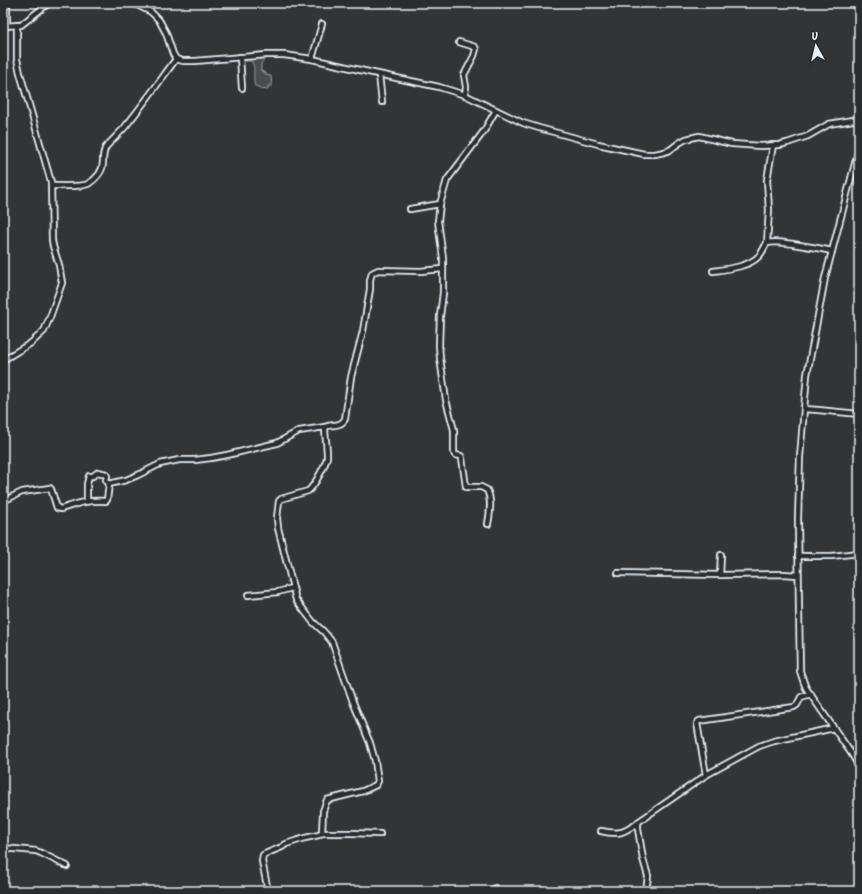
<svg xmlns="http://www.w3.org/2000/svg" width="862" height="894" font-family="Kalam,sans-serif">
	<rect width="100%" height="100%" fill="#323536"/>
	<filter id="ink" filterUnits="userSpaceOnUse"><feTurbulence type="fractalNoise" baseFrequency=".025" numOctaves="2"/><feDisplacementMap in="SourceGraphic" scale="8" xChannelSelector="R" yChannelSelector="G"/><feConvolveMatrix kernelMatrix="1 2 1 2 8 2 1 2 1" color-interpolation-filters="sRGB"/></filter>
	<g filter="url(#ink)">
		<path fill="#494d4f" stroke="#989fa4" d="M262,56l2,4 -3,4v7l5,2v2l5,1 1,10h-4v4l-9,-1v-2l-4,-1c-1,-2 -1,-5 -1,-7 -1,-7 2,-12 -3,-18h-6l-1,-3z"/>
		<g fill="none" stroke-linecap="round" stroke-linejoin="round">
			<defs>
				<g id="street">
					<path d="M133,3l18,9 8,8 7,13 7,21 3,5 7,2h12l71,-6h18l28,4 61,14 66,14 26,8 58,28 16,5 59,16 46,10h11l9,-2 6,-2 9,-7 7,-4 13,-3 33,8 29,2 18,-1 8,-2 21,-7 21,-12 30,-5"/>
					<path d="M3,26l18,-1 24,-19 5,-3"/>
					<path d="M7,26v-23"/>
					<path d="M459,42l16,5 1,2 -2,7 -10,19 2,12 -1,8"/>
					<path d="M240,57l2,31"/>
					<path d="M312,59l10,-35"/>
					<path d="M379,75l3,27"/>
					<path d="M859,148l-34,130 -18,97 -3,34 -4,48 -2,61 1,92 1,61 4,12 2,5 47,68 6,11"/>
					<path d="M52,186c8,0 30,1 36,-2 8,-5 15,-13 15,-22 0,-6 0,-10 3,-15 6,-7 13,-13 19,-20 18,-22 34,-45 51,-68"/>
					<path d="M410,209l30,-5"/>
					<path d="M767,243l2,-33 -2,-30 6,-35"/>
					<path d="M713,271c14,-2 36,-4 46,-15 4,-4 5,-9 8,-13 9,-2 18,0 26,1 13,2 26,4 39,7"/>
					<path d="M3,360l28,-17 13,-12 6,-14 12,-34 -3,-18 -6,-19 -1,-6 -1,-58 -31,-109 -3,-14v-34"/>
					<path d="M804,409l14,1 41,4"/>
					<path d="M3,501l19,-9 28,-4 1,1 6,19 4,1c18,-6 25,-9 45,-8l1,-1 2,-16 17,-4 12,-5 22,-11 19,-4h16l16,-2 16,-3 50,-12 22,-12 26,-4"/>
					<path d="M87,501v-17l2,-8h4l5,-4 8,2 1,2 -1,4 3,4"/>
					<path d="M488,524c2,-11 4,-24 -1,-34l-6,-3h-15l-4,-29 -1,-2 -6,-1 -1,-2v-23l-8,-30 -6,-42 -1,-13 1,-29 3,-23v-35l-5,-37 2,-17 7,-24 37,-49 12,-21"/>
					<path d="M798,556h34l27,-3"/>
					<path d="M618,573l102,2 63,-1 15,1"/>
					<path d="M720,575l1,-20"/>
					<path d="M248,595l30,-3 14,-4"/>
					<path d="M706,775l-9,-52 2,-2 95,-14 3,-2 4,-8 10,-3"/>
					<path d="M601,831c18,4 22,2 37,-8"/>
					<path d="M322,833h29l29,1"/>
					<path d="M3,848l33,3 5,2 26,13"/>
					<path d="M495,888l1,3"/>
					<path d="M268,891l-6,-30 1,-6 2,-1 17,-7 4,-3 19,-6 14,-3 3,-2 1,-22 4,-11 36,-9 13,-6 2,-4 -3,-20 -5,-18 -17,-41 -21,-60 -8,-10 -11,-10 -17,-22 -18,-72 -1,-10 2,-17 2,-2 27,-8c6,-4 20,-30 19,-36 0,-9 -2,-19 -2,-28 7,-3 16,0 20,-8l6,-42 12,-46 7,-42v-9l2,-7 6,-3 42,1 23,-2"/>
					<path d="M646,891l2,-15 -5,-17 -5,-30v-7l68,-47 53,-29 15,-5 60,-13"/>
				</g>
			</defs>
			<use href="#street" stroke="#e8f1f8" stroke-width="8"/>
			<use href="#street" stroke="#2a2d2e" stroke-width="4.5"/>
		</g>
	</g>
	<rect width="862" height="894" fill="none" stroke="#2a2d2e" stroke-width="16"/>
	<rect x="8" y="8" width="846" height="878" fill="none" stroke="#e8f1f8" stroke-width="1.5" filter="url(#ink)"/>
	<g transform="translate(816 46) rotate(352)" stroke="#2a2d2e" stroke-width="3" paint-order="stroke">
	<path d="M0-3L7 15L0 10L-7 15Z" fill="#e8f1f8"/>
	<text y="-6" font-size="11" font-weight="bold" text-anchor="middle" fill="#e8f1f8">U</text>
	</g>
</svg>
